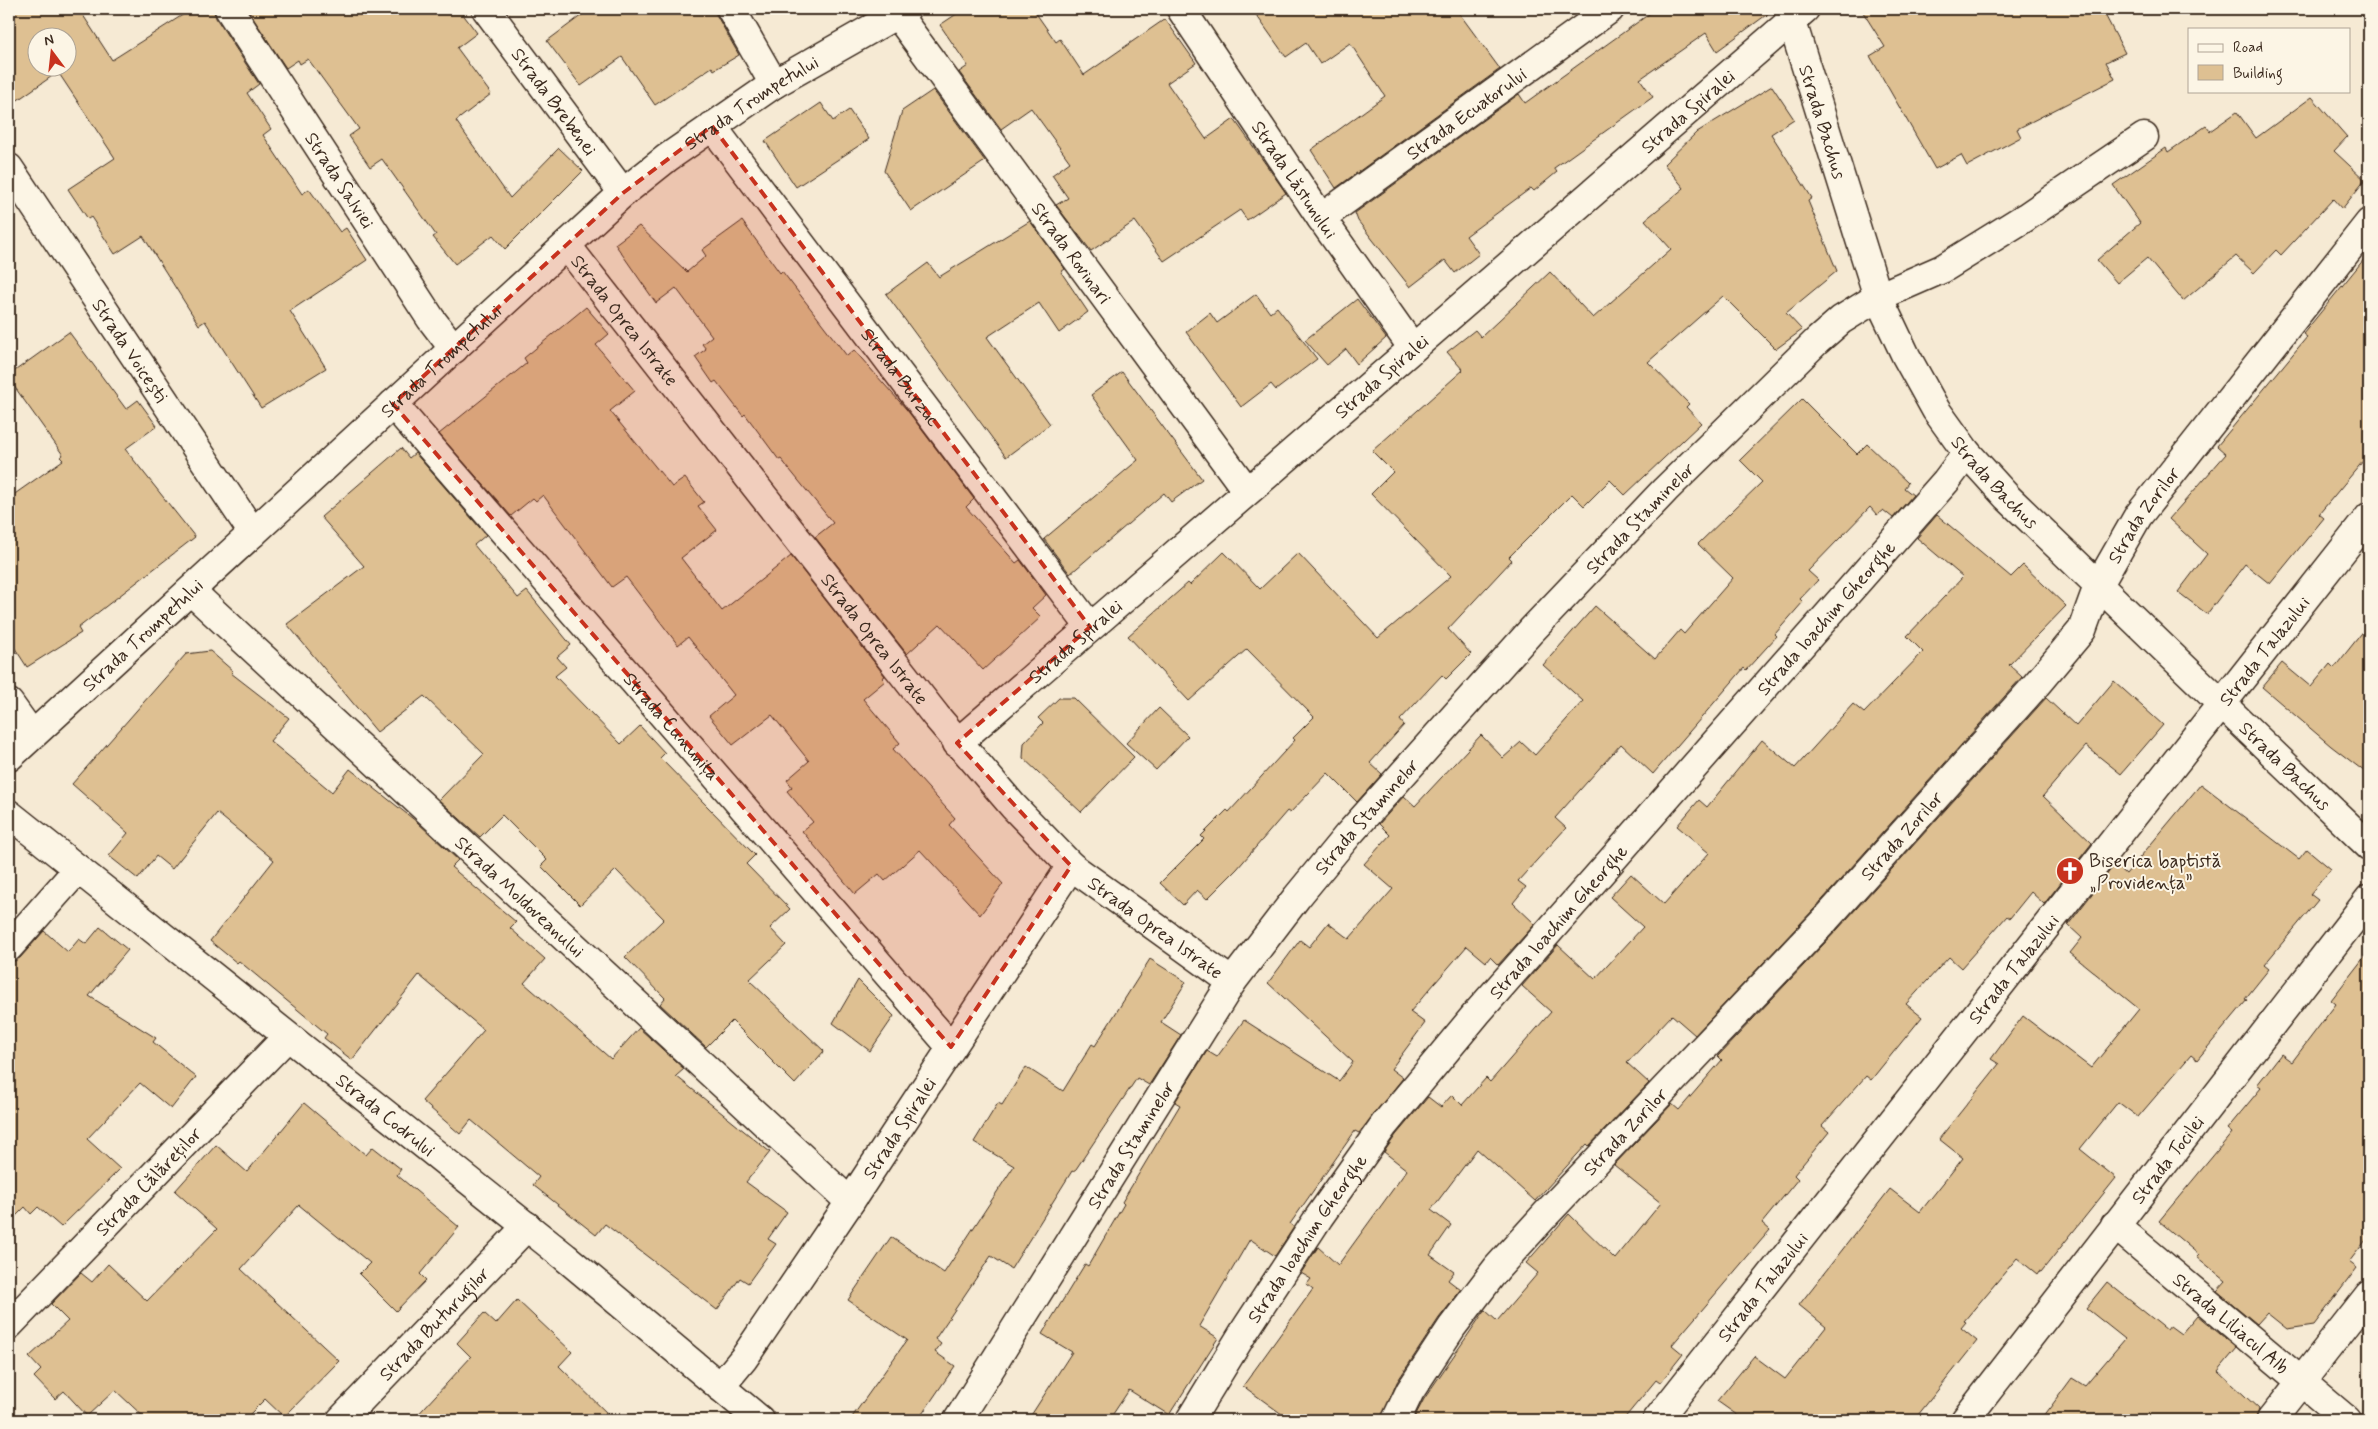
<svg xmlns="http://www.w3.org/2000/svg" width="2378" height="1429" font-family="Mynerve,sans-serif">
	<rect width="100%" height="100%" fill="#f6ead4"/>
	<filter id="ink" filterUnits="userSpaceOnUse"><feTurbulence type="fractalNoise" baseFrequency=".02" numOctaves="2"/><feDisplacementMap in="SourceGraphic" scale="10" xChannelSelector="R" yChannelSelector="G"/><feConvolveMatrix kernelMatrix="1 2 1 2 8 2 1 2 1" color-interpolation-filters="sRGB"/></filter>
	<g filter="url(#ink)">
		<g fill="#dec092" stroke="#3b2a1e" fill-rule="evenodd">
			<path d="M9,9h70l33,51 80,-51h22l2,9 43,66 -12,9 24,36 -8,6 39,59 7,-5 31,43 6,-4 21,32 -77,51 36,57 -65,40 -56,-87 -6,4 -56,-89 -28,18 -24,-37 -3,2 -20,-30 47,-31 -57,-86 -49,34zM38,38h30v30h-30z"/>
			<path d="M247,9h212l18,24 -20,15 34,46 -35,27 54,77 49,-50 24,23 -78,78 -12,-14 -38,29 -22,-27 3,-2 -54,-76 -12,8 -21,-31 10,-7 -51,-70 -8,5 -2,-4 -12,8z"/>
			<path d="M590,9h123l26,46 -25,15 -2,-3 -57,38 -33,-48 -41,29 -34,-45z"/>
			<path d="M964,9h69l23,33 4,-3 24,36 81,-56 31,44 -29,20 39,56 28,-20 52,74 -39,27 -7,-10 -76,51 -29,-40 -44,30 -35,-46 12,-7 -16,-23 18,-13 -39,-54 -30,21 -42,-57 9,-6 -28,-41z"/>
			<path d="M1252,9h204l44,60 -164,119 -25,-38 74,-54 -35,-53 -30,21 -14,-21 -20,14z"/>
			<path d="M1656,9l117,1 -56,41 -11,-18 -66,46 13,18 -99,71 3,4 -23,19 -3,-3 -65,48 13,18 -24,19 -10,-13 -35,27 -52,-66 -3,-8 164,-119 6,9z"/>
			<path d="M1861,9h241l23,44 -19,9 9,17 -98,50 4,8 -54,29 -6,-11 -26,14 -65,-113 15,-9z"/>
			<path d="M1772,86l22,33 -23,15 41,64 -4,3 29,70 -51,42 16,17 -26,19 -53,-53 -75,66 41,42 -3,3 15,16 -76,72 -15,-15 -26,26 -12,-12 -63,63 3,3 -64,69 23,25 -25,25 -4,-4 -42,45 4,5 -34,38 12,11 -25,28 -29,-29 -38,40 -3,-2 -50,58 -30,30 -10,-9 -14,15 -23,-22 44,-44 -3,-3 26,-26 2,2 66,-72 -2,-2 21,-21 -67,-68 -58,52 -61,-65 60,-53 2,2 34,-33 36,37 38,-36 80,85 73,-62 -80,-82 22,-22 -21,-21 91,-81 -16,-18 28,-22 6,7 69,-65 43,46 78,-69 -26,-29 39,-32 -20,-24 33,-32z"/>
			<path d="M933,90l52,71 -74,50 -27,-40 18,-60z"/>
			<path d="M2312,97l35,40 -13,14 31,29 -23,29 -9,-10 -52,56 -5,-5 -22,23 -18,-17 -53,45 -36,-43 -30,25 -20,-23 43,-37 -27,-38 53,-37 2,4 38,-26 4,5 27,-19 19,26z"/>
			<path d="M821,103l12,18 16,-11 20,29 -73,48 -31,-46z"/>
			<path d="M742,221l38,52 2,-2 65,85 7,-6 53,60 67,89 -8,8 50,56 4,-3 26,35 -14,13 9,9 -58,53 -43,-46 -33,30 -92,-117 18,-14 -52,-64 -2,1 -34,-46 -2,2 -27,-35 -3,2 -18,-26 11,-8 -4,-5 10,-8 -36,-48 -20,15 -41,-59 24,-18 48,46 19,-16 -4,-6z"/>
			<path d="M1030,221l35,48 -4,3 27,40 -29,21 -20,-30 -52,34 63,87 -44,33 -120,-163 42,-31 11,14z"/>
			<path d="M2369,253v201l-50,60 5,4 -54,66 -25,-20 -38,50 -29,-22 29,-38 -38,-35 57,-65 -9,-8 90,-109 -4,-3z"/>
			<path d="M1256,294l14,19 7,-6 40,52 -41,31 -5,-6 -30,23 -55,-75 24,-19 7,10z"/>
			<path d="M1357,299l29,39 -29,26 -11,-15 -19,16 -22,-25z"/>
			<path d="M586,307l23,27 -13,11 39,46 -25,20 62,76 13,-9 19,24 -6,4 19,24 -36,28 41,53 69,-55 94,120 -3,2 3,3 -22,18 37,44 -7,6 62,69 -6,7 54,59 -23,31 -60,-65 -35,31 -6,-7 -24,20 -53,-63 11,-9 -26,-31 5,-4 -5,-7 22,-19 -37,-46 -39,30 -24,-29 25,-21 -46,-58 -10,8 -52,-68 -14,10 -69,-92 -7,6 -3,-3 -22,18 -72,-82 88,-71 -3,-5z"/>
			<path d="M69,332l57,77 12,-9 19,26 -32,23 70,88 -117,91 3,5 -54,34 -18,-28v-141l54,-38 -3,-3 3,-2 -54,-76v-4z"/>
			<path d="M1122,372l80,107 -31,23 -7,-9 -94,81 -26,-35 94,-79 -47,-65z"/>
			<path d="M1802,399l55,55 10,-10 41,39 -4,5 9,7 -20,23 -10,-8 -6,5 -7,-8 -62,64 10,9 -18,19 3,3 -28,32 2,2 -31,34 -2,-2 -91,106 -32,-30 -66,74 11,10 -48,53 8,6 -13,16 22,21 -37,41 -8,-8 -4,5 -19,-16 -57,66 15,11 -34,46 12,9 -44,55 -4,-2 -65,93 4,3 -19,29 -25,-17 -51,87 19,12 -49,77 -40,-25 -20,30h-81l44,-68 -30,-18 43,-70 3,2 36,-62 -2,-2 58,-97 -5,-3 32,-51 10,6 27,-37 95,61 14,-19 -85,-79 32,-43 9,7 19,-24 21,16 44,-50 -29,-25 26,-29 -11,-11 25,-28 11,10 66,-71 22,23 18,-16 14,13 48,-54 -40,-36 52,-59 60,53 25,-29 4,4 49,-56 -35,-34 64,-62 -22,-22z"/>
			<path d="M401,448l8,10 6,-5 71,82 -12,10 44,53 9,-7 44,54 -14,12 9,10 -11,9 66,68 19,-18 25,27 -5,5 95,97 -9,9 44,45 -20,19 16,17 -37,35 75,71 -29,33 -63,-63 -26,26 -46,-43 5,-6 -40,-41 39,-38 -48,-49 -36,35 -39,-39 6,-6 -45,-45 -22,22 -41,-37 45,-46 -60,-58 -47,36 -90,-108 77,-58 -43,-49z"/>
			<path d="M1937,515l74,62 12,-12 43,41 -57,59 13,12 -207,231 -120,127 -23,-20 -45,48 22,20 -60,63 -2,-2 -52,57 -58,-52 -46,61 20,15 -21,30 24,17 -6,8 13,10 -22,28 -42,64 -16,38h-91l-47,-34 70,-97 -6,-5 4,-5 -10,-6 17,-26 20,18 69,-95 -23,-18 12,-17 32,-38 13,10 11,-12 10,10 24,-27 4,4 61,-70 -29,-26 36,-41 37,34 48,-52 -33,-30 21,-23 33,30 45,-51 -32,-27 22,-26 8,7 55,-67 33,28 58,-64 11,9 59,-61 -16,-16 56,-59 -46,-39z"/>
			<path d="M2369,624v151l-38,-29 -69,-59 20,-24 29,24 19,-23 4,4z"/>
			<path d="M210,651l23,20 -2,2 58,45 -19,23 62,51 18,-23 67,53 41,38 -7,7 65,55 -6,6 35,31 -21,24 87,76 28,-31 45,41 -8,7 94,76 -24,30 41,30 -19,27 8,5 -28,39 -8,-5 -23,32 -112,-86 -9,11 -63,-50 6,-8 -68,-57 -11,14 -38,-33 62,-71 -65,-55 -67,85 -28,-22 3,-4 -88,-73 -2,2 -27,-22 64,-81 -57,-47 -45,56 -16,-13 -18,23 -29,-23 19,-23 -56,-49 114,-130z"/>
			<path d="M2114,681l49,44 -42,49 -35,-28 -43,50 49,47 -48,61 -13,-12 -21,26 -3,-2 -46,52 -12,-11 -43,47 16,13 -51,63 -5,-4 -44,50 7,6 -35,43 4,4 -36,44 8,7 -98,115 11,9 -23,29 -4,-3 -33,40h-210l11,-21 61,-89 12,11 41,-48 -12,-10 43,-49 46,45 46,-56 -47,-38 58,-61 7,6 43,-50 -4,-4 120,-127 208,-231 30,28z"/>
			<path d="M1059,698h15l60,59 -53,55 -58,-54 1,-15 19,-20 -5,-5z"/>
			<path d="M1159,708l29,28 -32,34 -30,-27z"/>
			<path d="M2201,784l98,75 8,-10 24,20 -21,25 8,6 -54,65 5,4 -24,30 2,1 -50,60 -6,-5 -53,62 -20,-15 -38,47 36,29 -75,94 -2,-1 -2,3 -20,-16 -53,63 2,1 -5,6 16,13 -63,79h-170l-27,-19 37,-45 31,23 41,-52 -27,-22 91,-116 30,23 43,-54 -24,-19 60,-75 -8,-5 32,-43 68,52 48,-59 -69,-56 12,-15 -14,-13 47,-61 11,10z"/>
			<path d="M100,927l28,23 -39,46 67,42 -3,4 43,35 -25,32 -31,-26 -53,56 33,30 -59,58 -23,-20 -7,7 -6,-7 -16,16v-261l11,-4 24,-27 24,21 11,-13 7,5z"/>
			<path d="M2369,951v285l-20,26 8,6 -43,57 -27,4 -20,-16 -10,11 -40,-33 9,-10 -29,-24 2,-2 -40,-34 73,-88 -5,-4 34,-41 -4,-3 24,-31 11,8 44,-58 -5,-4z"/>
			<path d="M1150,959l36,23 -25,40 20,13 -32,50 -12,-7 -63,94 -2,-1 -61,98 -20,-13 -56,83 6,5 -6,8 20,14 -37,54h-68l57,-80 -59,-40 43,-63 53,36 70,-107 -40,-24 24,-39 4,2 24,-38 37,24 29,-47 3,2z"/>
			<path d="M858,980l36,36 -24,35 -37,-28z"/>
			<path d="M304,1103l62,52 7,-8 28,22 -4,6 62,52 -39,47 6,6 -30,31 -37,-37 11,-11 -71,-58 -58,64 98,92 -55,56 -19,-18 -21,21h-97l-32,-30 -28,26 -23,-25 -9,8 -21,-22 7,-7 -12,-13 39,-36 -17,-17 30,-31 11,9 16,-18 39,37 70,-72 -42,-38 41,-46 31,27z"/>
			<path d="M2107,1282l60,48 3,-4 11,8 16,-19 40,33 -19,23 41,38 -3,11h-215l31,-42 13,8 40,-47 -39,-31z"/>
			<path d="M517,1300l55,52 -13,14 55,54h-201l58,-63 -14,-14 27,-30 12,11z"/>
		</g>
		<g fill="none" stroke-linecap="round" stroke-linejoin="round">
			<defs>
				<g id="minor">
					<path id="s1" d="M229,9l202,310 23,30"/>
					<path id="s2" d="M486,9l137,184"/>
					<path d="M731,9l43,75"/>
					<path id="s3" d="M1181,9l140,209 91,129"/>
					<path id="s4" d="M1788,9l90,288 28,59 30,54 31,43 40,44 362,349"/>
					<path id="s5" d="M897,14l350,477"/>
					<path id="s6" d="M712,126l378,501"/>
					<path id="s7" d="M9,168l244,365"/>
					<path id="s8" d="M1321,218l289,-209"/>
					<path id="s9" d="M567,246l369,470 77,90 58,60 161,116"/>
					<path id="s10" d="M393,404l558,643"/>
					<path id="s11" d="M191,591l659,611"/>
					<path d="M9,703l23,32"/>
					<path id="s12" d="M957,743l848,-734"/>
					<path id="s13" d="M9,757l614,-564 44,-35 107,-74 132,-75"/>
					<path id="s14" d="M9,814l556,443 195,163"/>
					<path d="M9,947l69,-78"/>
					<path id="s15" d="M2115,1225l232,195"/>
					<path id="s16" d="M9,1325l278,-288"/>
					<path id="s17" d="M720,1387l24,-29 106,-156 221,-336"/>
					<path id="s18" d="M341,1420l186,-194"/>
					<path id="s19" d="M958,1420l274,-438 65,-85 51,-62 183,-204 134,-141 152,-149 24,-21 37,-23 64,-28 84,-52 118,-80"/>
					<path id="s20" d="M1190,1420l55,-90 74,-113 65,-92 93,-112 469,-532 21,-28"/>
					<path id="s21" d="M1396,1420l14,-29 42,-64 45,-59 49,-54 280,-295 204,-227 52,-62 16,-44 40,-70 231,-293"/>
					<path id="s22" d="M1657,1420l712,-903"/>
					<path id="s23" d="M1965,1420l404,-521"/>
					<path d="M2271,1420l98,-125"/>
				</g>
			</defs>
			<use href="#minor" stroke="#3b2a1e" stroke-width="31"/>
			<use href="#minor" stroke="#fcf5e5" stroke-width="28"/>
		</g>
	</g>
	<path fill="#c8321e" fill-opacity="0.2" stroke="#c8321e" stroke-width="4" stroke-dasharray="10 6" stroke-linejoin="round" d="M712,126l378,501 -133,116 114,123 -120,181 -558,-643 230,-211z"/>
	<defs>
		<symbol id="church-disc" viewBox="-11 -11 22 22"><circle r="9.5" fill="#c8321e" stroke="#fcf5e5"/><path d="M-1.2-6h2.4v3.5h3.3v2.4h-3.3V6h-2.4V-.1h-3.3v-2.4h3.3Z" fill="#fff"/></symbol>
	</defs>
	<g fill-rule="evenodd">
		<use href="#church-disc" x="2054" y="855" width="32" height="32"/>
	</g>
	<g text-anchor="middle" stroke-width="4" stroke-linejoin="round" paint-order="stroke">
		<g font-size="19" fill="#3b2a1e" stroke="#fcf5e5">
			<text dy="7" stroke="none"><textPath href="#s2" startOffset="115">Strada Brebenei</textPath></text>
			<text dy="7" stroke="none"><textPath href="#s13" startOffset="991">Strada Trompetului</textPath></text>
			<text dy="7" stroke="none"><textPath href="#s12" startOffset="966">Strada Spiralei</textPath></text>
			<text dy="7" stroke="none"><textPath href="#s8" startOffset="179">Strada Ecuatorului</textPath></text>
			<text dy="7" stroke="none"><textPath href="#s4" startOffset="118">Strada Bachus</textPath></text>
			<text dy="7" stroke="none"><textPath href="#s1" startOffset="204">Strada Salviei</textPath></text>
			<text dy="7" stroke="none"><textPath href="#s3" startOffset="205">Strada Lăstunului</textPath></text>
			<text dy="7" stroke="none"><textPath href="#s5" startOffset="296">Strada Rovinari</textPath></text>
			<text dy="7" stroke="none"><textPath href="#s9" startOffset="94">Strada Oprea Istrate</textPath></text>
			<text dy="7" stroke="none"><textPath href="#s7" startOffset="219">Strada Voicești</textPath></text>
			<text dy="7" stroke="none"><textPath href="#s13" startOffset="586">Strada Trompetului</textPath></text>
			<text dy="7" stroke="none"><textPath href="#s12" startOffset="561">Strada Spiralei</textPath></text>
			<text dy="7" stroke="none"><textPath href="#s6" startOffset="314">Strada Burzuc</textPath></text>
			<text dy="7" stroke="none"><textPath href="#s4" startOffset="522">Strada Bachus</textPath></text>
			<text dy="7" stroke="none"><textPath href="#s21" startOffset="1180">Strada Zorilor</textPath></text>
			<text dy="7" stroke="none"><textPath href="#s19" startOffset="1135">Strada Staminelor</textPath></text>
			<text dy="7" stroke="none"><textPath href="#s20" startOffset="1026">Strada Ioachim Gheorghe</textPath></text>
			<text dy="7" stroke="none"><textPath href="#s13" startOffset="181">Strada Trompetului</textPath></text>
			<text dy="7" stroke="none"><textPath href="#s9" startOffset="499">Strada Oprea Istrate</textPath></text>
			<text dy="7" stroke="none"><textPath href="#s12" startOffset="156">Strada Spiralei</textPath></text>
			<text dy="7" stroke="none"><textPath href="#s22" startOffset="980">Strada Talazului</textPath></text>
			<text dy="7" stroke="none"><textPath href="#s10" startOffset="426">Strada Cununița</textPath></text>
			<text dy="7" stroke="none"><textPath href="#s4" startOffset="928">Strada Bachus</textPath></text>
			<text dy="7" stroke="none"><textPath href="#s19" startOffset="730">Strada Staminelor</textPath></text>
			<text dy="7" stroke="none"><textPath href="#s21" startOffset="775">Strada Zorilor</textPath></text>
			<text dy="7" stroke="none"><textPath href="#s11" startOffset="449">Strada Moldoveanului</textPath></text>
			<text dy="7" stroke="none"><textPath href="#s20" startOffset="621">Strada Ioachim Gheorghe</textPath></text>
			<text dy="7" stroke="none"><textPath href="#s9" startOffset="904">Strada Oprea Istrate</textPath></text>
			<text dy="7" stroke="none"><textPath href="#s22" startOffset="575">Strada Talazului</textPath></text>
			<text dy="7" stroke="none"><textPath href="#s14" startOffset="482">Strada Codrului</textPath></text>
			<text dy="7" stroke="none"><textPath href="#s17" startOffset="315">Strada Spiralei</textPath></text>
			<text dy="7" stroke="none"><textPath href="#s21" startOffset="370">Strada Zorilor</textPath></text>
			<text dy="7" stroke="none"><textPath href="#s19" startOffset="325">Strada Staminelor</textPath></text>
			<text dy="7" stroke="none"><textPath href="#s23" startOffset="330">Strada Tocilei</textPath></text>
			<text dy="7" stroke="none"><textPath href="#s16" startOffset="200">Strada Călăreților</textPath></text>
			<text dy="7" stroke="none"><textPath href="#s20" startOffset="216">Strada Ioachim Gheorghe</textPath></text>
			<text dy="7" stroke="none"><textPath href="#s22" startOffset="170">Strada Talazului</textPath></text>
			<text dy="7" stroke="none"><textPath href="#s18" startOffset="134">Strada Buturugilor</textPath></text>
			<text dy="7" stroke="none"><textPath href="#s15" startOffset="152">Strada Liliacul Alb</textPath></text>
		</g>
		<g font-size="19" fill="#3b2a1e" stroke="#fcf5e5" text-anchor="start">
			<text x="2089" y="867">Biserica baptistă<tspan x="2089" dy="22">„Providența”</tspan></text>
		</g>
	</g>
	<rect width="2378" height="1429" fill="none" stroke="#fcf5e5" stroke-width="30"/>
	<rect x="15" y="15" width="2348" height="1399" fill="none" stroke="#3b2a1e" stroke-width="2" filter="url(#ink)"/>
	<rect x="2188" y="28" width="162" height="65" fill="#fcf5e5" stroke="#afa495"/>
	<rect x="2198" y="44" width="25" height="8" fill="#fcf5e5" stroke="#afa495"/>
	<text x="2233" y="52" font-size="15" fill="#3b2a1e">Road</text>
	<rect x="2198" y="65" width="25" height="15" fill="#dec092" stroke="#afa495"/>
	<text x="2233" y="78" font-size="15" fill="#3b2a1e">Building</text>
	<g transform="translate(52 52) rotate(345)"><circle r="24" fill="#fcf5e5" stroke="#afa495"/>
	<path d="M0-4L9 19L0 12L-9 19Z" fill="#c8321e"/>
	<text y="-8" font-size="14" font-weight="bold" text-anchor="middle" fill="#3b2a1e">N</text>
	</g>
</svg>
